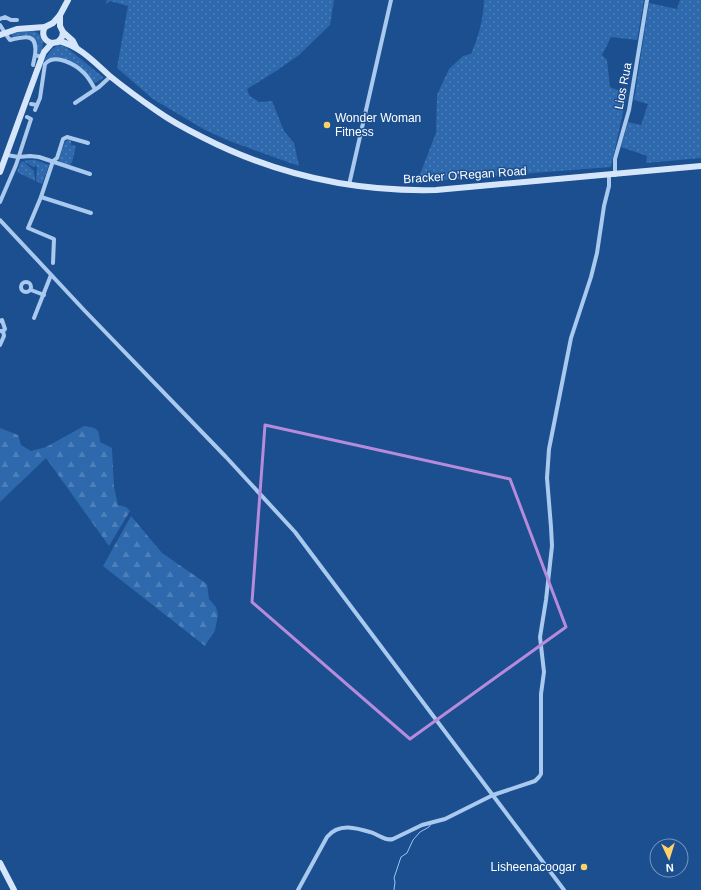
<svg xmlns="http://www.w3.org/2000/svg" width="701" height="890" font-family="Helvetica,sans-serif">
	<defs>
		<pattern id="grass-dots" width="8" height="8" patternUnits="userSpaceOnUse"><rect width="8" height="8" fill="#2e69ad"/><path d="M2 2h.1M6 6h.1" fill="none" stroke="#4d80b9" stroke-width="1.8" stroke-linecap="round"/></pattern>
		<pattern id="forest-firs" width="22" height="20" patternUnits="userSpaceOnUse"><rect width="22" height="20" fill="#2e69ad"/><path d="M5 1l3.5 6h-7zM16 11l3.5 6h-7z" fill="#4d80b9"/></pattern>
	</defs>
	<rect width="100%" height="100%" fill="#1b4f8f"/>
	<g fill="url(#grass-dots)">
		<path d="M107,0h227l-4,25 -31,30 -23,16 -29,18 2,6 10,7 13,-1 12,30 10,12 5,23 -67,-24 -27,-12 -52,-31 -36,-31 11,-62 -18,-5 -4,3z"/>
		<path d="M484,0h160l-7,40 -26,-3 -9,18 5,5 3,27 17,7 -16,73 -194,15 19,-49 1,-38 12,-26 14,-13 8,-2c8,-19 12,-33 13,-54z"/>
		<path d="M680,0h21v158l-55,5 1,-7 -26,-9 7,-25 13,3 7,-21 -14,-4 15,-97 28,6z"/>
		<path d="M34,31c10,5 11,13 6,23l-2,-1 -1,-11 -6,-6 -9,-1 -9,2 -2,-3 4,-2z"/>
		<path d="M58,45l8,2 37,30 -1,2 -7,4 -13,-14 -29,-11 -9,2 8,-11z"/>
		<path d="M67,140h4v5l5,1 -4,17h-1l-1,3 -10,-4 -1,-3 6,-17z"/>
		<path d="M28,160h7l14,5 -7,19 -6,-3 1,-15 -4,1 -9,-6z"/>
		<path d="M23,161l11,10 1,10 -18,-9 3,-9z"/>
	</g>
	<g fill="url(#forest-firs)">
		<path d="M84,426c13,2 15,2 16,16l12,6 2,39 4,18 8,2 4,4 -21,35 -63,-88 -46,44v-74l18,7 3,10 10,6 15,-4z"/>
		<path d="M131,516l31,37 45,31 2,15 7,8 2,8 -3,15 -10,16 -102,-80z"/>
	</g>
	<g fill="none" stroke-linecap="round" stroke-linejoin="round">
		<path stroke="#9cc4f0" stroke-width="1" d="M394,890l1,-8 -1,-4 7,-21 6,-4 6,-13 7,-8 9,-5 2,-3"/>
		<g stroke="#a9c9ee" stroke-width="4">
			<path d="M0,19l5,-2 6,3h6"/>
			<path d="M0,25l5,8"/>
			<path d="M7,36l3,4c16,-4 28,-7 25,15l7,2"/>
			<path d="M33,65l2,-10"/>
			<path d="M75,103l24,-16 12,-11"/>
			<path d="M31,104l6,1"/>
			<path d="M35,110l5,-12 5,-34c10,-11 30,0 39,9 5,5 8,11 11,16"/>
			<path d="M7,155l11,2 12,-1 9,1 51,17"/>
			<path d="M615,175v-16l14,-49 18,-110"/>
			<path d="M349,185l42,-185"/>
			<path d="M41,197l50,16"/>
			<path d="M0,202l16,-37 15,-46 -4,-2"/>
			<path d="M0,220l84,90 142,147 69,75 269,358"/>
			<path d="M53,263l1,-24 -26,-11 13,-31 12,-36 4,-3 6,-19 4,-2 21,6"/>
			<circle cx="26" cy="287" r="5"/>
			<path d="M31,290l13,5"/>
			<path d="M34,318l17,-43"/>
			<path d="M0,321l2,-1 3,9 -2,2h-3"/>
			<path d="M0,345l4,-9 -1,-5"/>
			<path d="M298,890l29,-53c12,-15 30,-9 46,-4 7,3 13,8 20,6l29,-14 23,-6 48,-24 42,-14 4,-4 2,-3v-80l3,-22 -4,-35 6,-37 6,-54 -1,-19 -4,-49 2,-29 22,-111 20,-61 6,-24 7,-47 5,-20v-11"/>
		</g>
		<g stroke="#d6e6fa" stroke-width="6">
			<path d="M45,27c-4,7 -1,14 7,16"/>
			<path d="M63,32l10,9 3,6"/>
			<path d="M0,35l17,-6 28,-2 8,-4 7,-8 8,-15"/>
			<path d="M59,41c21,5 36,22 52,36 15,12 30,23 46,34 14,10 29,18 45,26 72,37 152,55 234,53l265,-24"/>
			<path d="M0,172l42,-115 2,-5 8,-9 6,-1 4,-5 1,-5 -3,-6v-11"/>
			<path d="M0,863l14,27"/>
		</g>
	</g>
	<path fill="none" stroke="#b68bdc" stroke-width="3" stroke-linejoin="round" d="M265,425l245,54 56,148 -156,112 -158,-137z"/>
	<g fill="#ffd166" stroke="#1b4f8f" stroke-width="1.5">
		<circle cx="327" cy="125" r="4"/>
		<circle cx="584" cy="867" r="4"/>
	</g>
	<g text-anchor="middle" stroke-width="3" stroke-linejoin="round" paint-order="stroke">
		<g font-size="12" fill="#fff" stroke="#1b4f8f">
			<text transform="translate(623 86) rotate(-79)" y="4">Lios Rua</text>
			<text transform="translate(465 175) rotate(-4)" y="4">Bracker O'Regan Road</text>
		</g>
		<g font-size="12" fill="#fff" stroke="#1b4f8f" text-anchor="start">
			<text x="335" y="122">Wonder Woman<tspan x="335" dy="14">Fitness</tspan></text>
			<text x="576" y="871" text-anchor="end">Lisheenacoogar</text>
		</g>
	</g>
	<g transform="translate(669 858) rotate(176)"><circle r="19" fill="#1b4f8f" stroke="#7695bc"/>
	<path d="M0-3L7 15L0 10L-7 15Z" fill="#ffd166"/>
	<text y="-6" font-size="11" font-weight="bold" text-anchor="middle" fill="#ffffff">N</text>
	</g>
</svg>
